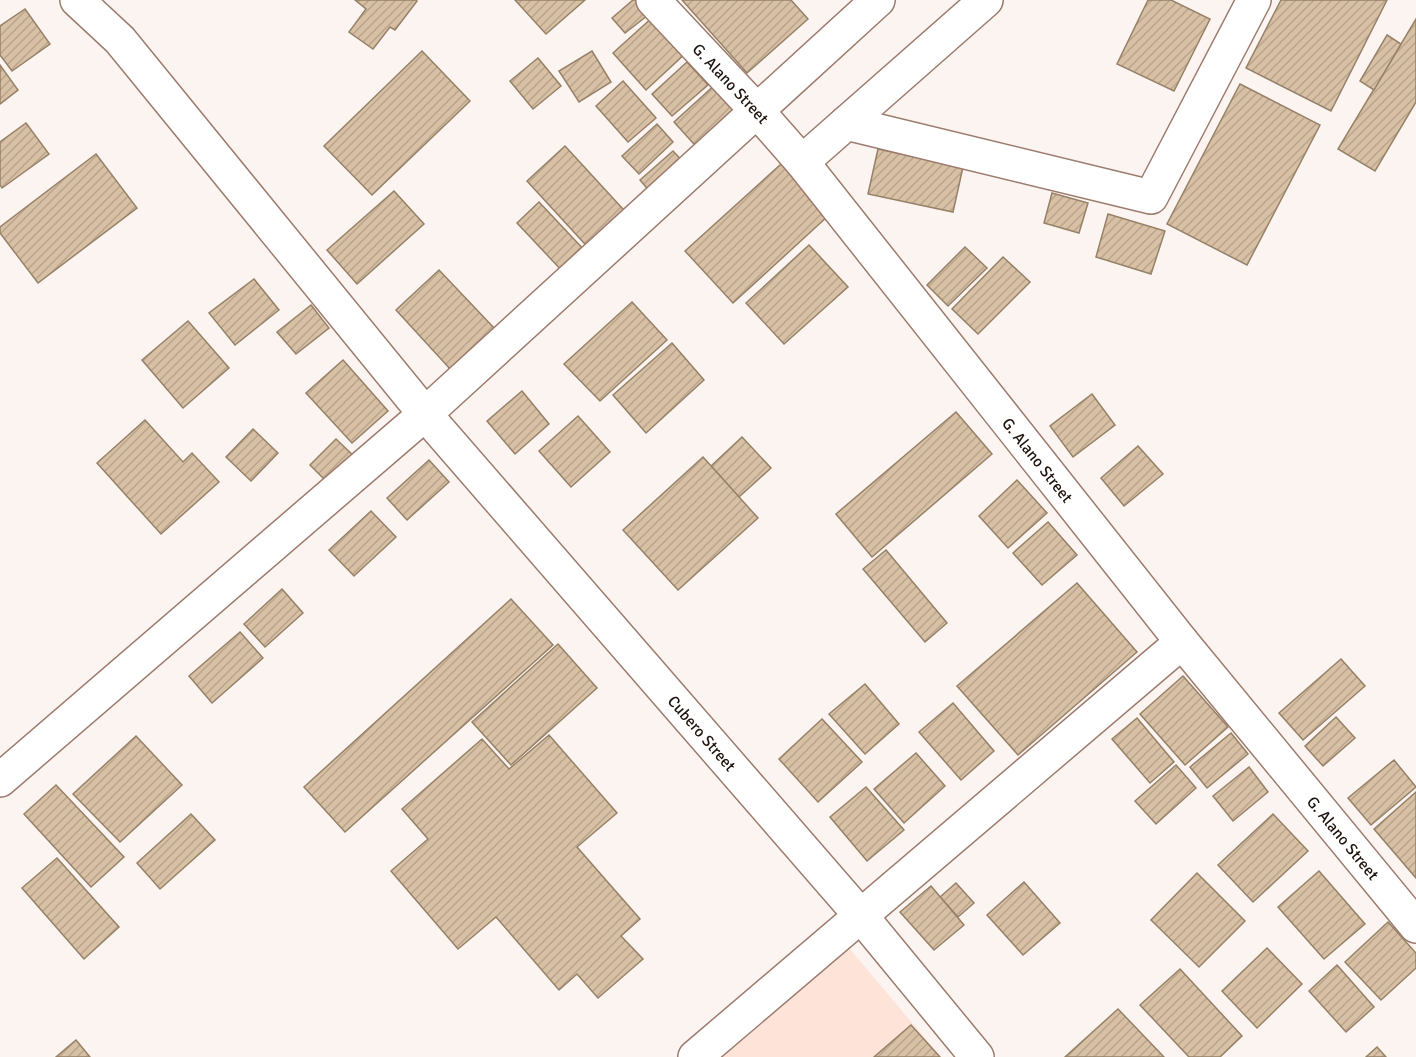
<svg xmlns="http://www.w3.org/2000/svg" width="1416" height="1057" font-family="Signika,sans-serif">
	<defs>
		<pattern id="building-hatch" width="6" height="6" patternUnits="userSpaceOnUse" patternTransform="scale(1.5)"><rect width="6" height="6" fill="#d8c0a5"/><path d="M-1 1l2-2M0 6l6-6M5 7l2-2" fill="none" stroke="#b9a48d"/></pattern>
	</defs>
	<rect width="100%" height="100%" fill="#fbf4f1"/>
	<path fill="#fee3d8" d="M844,942l97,115h-231z"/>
	<g fill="url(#building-hatch)" stroke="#978167" stroke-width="1.5">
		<path d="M355,0h61l1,1 -22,29 -5,-3 -17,22 -24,-17 17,-23z"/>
		<path d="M515,0h70l-39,34z"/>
		<path d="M633,0h15l8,9 -31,24 -13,-15z"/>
		<path d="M682,0h109l17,19 -61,54z"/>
		<path d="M1148,0h23l39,19 -36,72 -57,-27z"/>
		<path d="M1281,0h106l-56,111 -85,-43z"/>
		<path d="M25,9l25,35 -38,27 -12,-16v-29z"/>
		<path d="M654,16l33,36 -41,38 -33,-37z"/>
		<path d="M1416,19v83l-41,69 -37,-22z"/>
		<path d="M1387,35l14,9 -27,46 -14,-9z"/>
		<path d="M422,51l48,50 -98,94 -48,-49z"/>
		<path d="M592,51l19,31 -32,20 -20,-31z"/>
		<path d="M538,58l23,28 -28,23 -23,-28z"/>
		<path d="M687,62l21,23 -36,31 -20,-22z"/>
		<path d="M0,65l18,25 -18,14z"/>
		<path d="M623,81l33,37 -28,24 -32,-36z"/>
		<path d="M718,82l30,32 -45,40 -29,-32z"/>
		<path d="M1240,84l80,41 -73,140 -80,-41z"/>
		<path d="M26,123l23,31 -47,34 -2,-3v-43z"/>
		<path d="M657,124l16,18 -34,32 -17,-18z"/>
		<path d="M565,146l68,74 -38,35 -68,-74z"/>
		<path d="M878,149l85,18 -10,45 -85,-18z"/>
		<path d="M673,151l18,19 -34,30 -17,-20z"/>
		<path d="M96,154l41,54 -99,75 -38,-50v-6z"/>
		<path d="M781,164l47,52 -95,87 -48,-52z"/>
		<path d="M394,191l30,33 -67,60 -30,-34z"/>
		<path d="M1052,193l36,10 -9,30 -35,-10z"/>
		<path d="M539,202l48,51 -22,21 -48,-51z"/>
		<path d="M1108,214l57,17 -14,43 -55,-17z"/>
		<path d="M809,245l39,42 -64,57 -38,-41z"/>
		<path d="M965,247l22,21 -39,38 -21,-21z"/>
		<path d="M1003,257l27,25 -52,52 -26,-25z"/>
		<path d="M439,270l56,59 -44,41 -55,-60z"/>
		<path d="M254,279l25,31 -44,35 -26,-32z"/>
		<path d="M632,302l35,38 -67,61 -36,-37z"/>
		<path d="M311,305l18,23 -33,26 -19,-22z"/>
		<path d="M188,321l41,47 -46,40 -41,-48z"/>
		<path d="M672,343l32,37 -58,53 -33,-38z"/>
		<path d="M343,360l45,51 -36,32 -46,-50z"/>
		<path d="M522,391l27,33 -34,30 -28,-33z"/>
		<path d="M1092,394l23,31 -42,32 -23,-31z"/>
		<path d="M956,412l36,42 -120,103 -36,-43z"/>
		<path d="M578,416l32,36 -39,35 -32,-36z"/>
		<path d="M145,420l38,42 9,-9 27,29 -58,52 -64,-71z"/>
		<path d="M253,429l25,24 -27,28 -25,-24z"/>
		<path d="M742,437l29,31 -32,29 -28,-31z"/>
		<path d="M336,439l22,21 -26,27 -22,-22z"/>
		<path d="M1138,446l25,28 -39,32 -23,-28z"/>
		<path d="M703,457l55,61 -80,72 -55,-60z"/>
		<path d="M429,460l20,22 -42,38 -20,-22z"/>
		<path d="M1017,480l30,33 -39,35 -29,-32z"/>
		<path d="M371,511l25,26 -42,39 -25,-26z"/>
		<path d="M1048,522l29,33 -35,30 -29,-32z"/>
		<path d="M886,550l61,73 -22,19 -62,-73z"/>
		<path d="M1077,583l60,69 -119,103 -61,-69z"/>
		<path d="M282,589l21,24 -38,34 -21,-23z"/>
		<path d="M511,599l42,46 -208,187 -41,-45z"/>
		<path d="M240,632l23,26 -51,45 -23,-27z"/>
		<path d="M558,644l39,44 -86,77 -39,-43z"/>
		<path d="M1341,659l24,27 -62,54 -24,-27z"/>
		<path d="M1183,676l45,51 -43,38 -45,-51z"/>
		<path d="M865,684l34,40 -34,30 -36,-40z"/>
		<path d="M953,703l41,48 -33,29 -42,-48z"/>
		<path d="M1336,717l19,21 -32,28 -18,-20z"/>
		<path d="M1137,718l37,44 -24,21 -38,-44z"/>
		<path d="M822,719l40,43 -44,40 -39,-43z"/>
		<path d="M1231,733l17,21 -41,34 -17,-21z"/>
		<path d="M549,735l68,78 -40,34 63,72 -19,17 22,23 -45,39 -21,-24 -18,16 -63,-73 -38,32 -67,-78 37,-32 -26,-30 80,-70 27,30z"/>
		<path d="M136,736l46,49 -62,57 -47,-48z"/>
		<path d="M916,753l29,33 -41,37 -30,-34z"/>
		<path d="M1394,760l22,27 -45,38 -23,-27z"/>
		<path d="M1176,765l20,23 -40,36 -21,-23z"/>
		<path d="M1249,767l19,25 -35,29 -20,-25z"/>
		<path d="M56,785l68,72 -33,30 -67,-73z"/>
		<path d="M866,787l38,43 -37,31 -37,-44z"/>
		<path d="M1416,792v86l-42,-49z"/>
		<path d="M191,814l24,26 -55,49 -23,-26z"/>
		<path d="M1273,814l35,37 -55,51 -35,-37z"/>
		<path d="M57,858l62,69 -35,32 -62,-71z"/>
		<path d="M1319,871l46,53 -41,35 -46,-52z"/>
		<path d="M1197,873l48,48 -46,46 -48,-47z"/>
		<path d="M1024,882l36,41 -37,32 -36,-40z"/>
		<path d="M956,883l18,20 -16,14 -18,-20z"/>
		<path d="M931,886l33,39 -30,25 -34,-38z"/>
		<path d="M1388,922l28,31v15l-35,32 -36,-38z"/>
		<path d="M1267,948l35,36 -45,44 -35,-37z"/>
		<path d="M1337,965l37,42 -28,25 -37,-41z"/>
		<path d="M1180,969l62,67 -22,21h-31l-49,-52z"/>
		<path d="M1118,1009l46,48h-99z"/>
		<path d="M911,1025l29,32h-66z"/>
		<path d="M76,1040l14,17h-34z"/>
		<path d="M1377,1047l9,10h-20z"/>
	</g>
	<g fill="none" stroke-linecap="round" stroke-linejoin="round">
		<defs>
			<g id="minor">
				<path id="s1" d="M77,0l43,40 305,374 436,502 116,141"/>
				<path id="s2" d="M653,0l105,112 44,50 380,480 234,284"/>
				<path d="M846,123l305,74 103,-197"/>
				<path d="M802,162l184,-162"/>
				<path d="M0,780l425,-366 453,-414"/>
				<path d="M695,1057l487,-415"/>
			</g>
		</defs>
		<use href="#minor" stroke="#9d7c6e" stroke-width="36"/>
		<use href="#minor" stroke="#fff" stroke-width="33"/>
	</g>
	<g text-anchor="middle" stroke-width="4.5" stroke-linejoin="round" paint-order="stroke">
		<g font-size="16" fill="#1f130e" stroke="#fff">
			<text dy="6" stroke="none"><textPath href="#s2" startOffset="114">G. Alano Street</textPath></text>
			<text dy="6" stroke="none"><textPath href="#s2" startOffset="600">G. Alano Street</textPath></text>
			<text dy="6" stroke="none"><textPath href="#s1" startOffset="964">Cubero Street</textPath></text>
			<text dy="6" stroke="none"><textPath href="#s2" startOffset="1086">G. Alano Street</textPath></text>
		</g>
	</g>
</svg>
